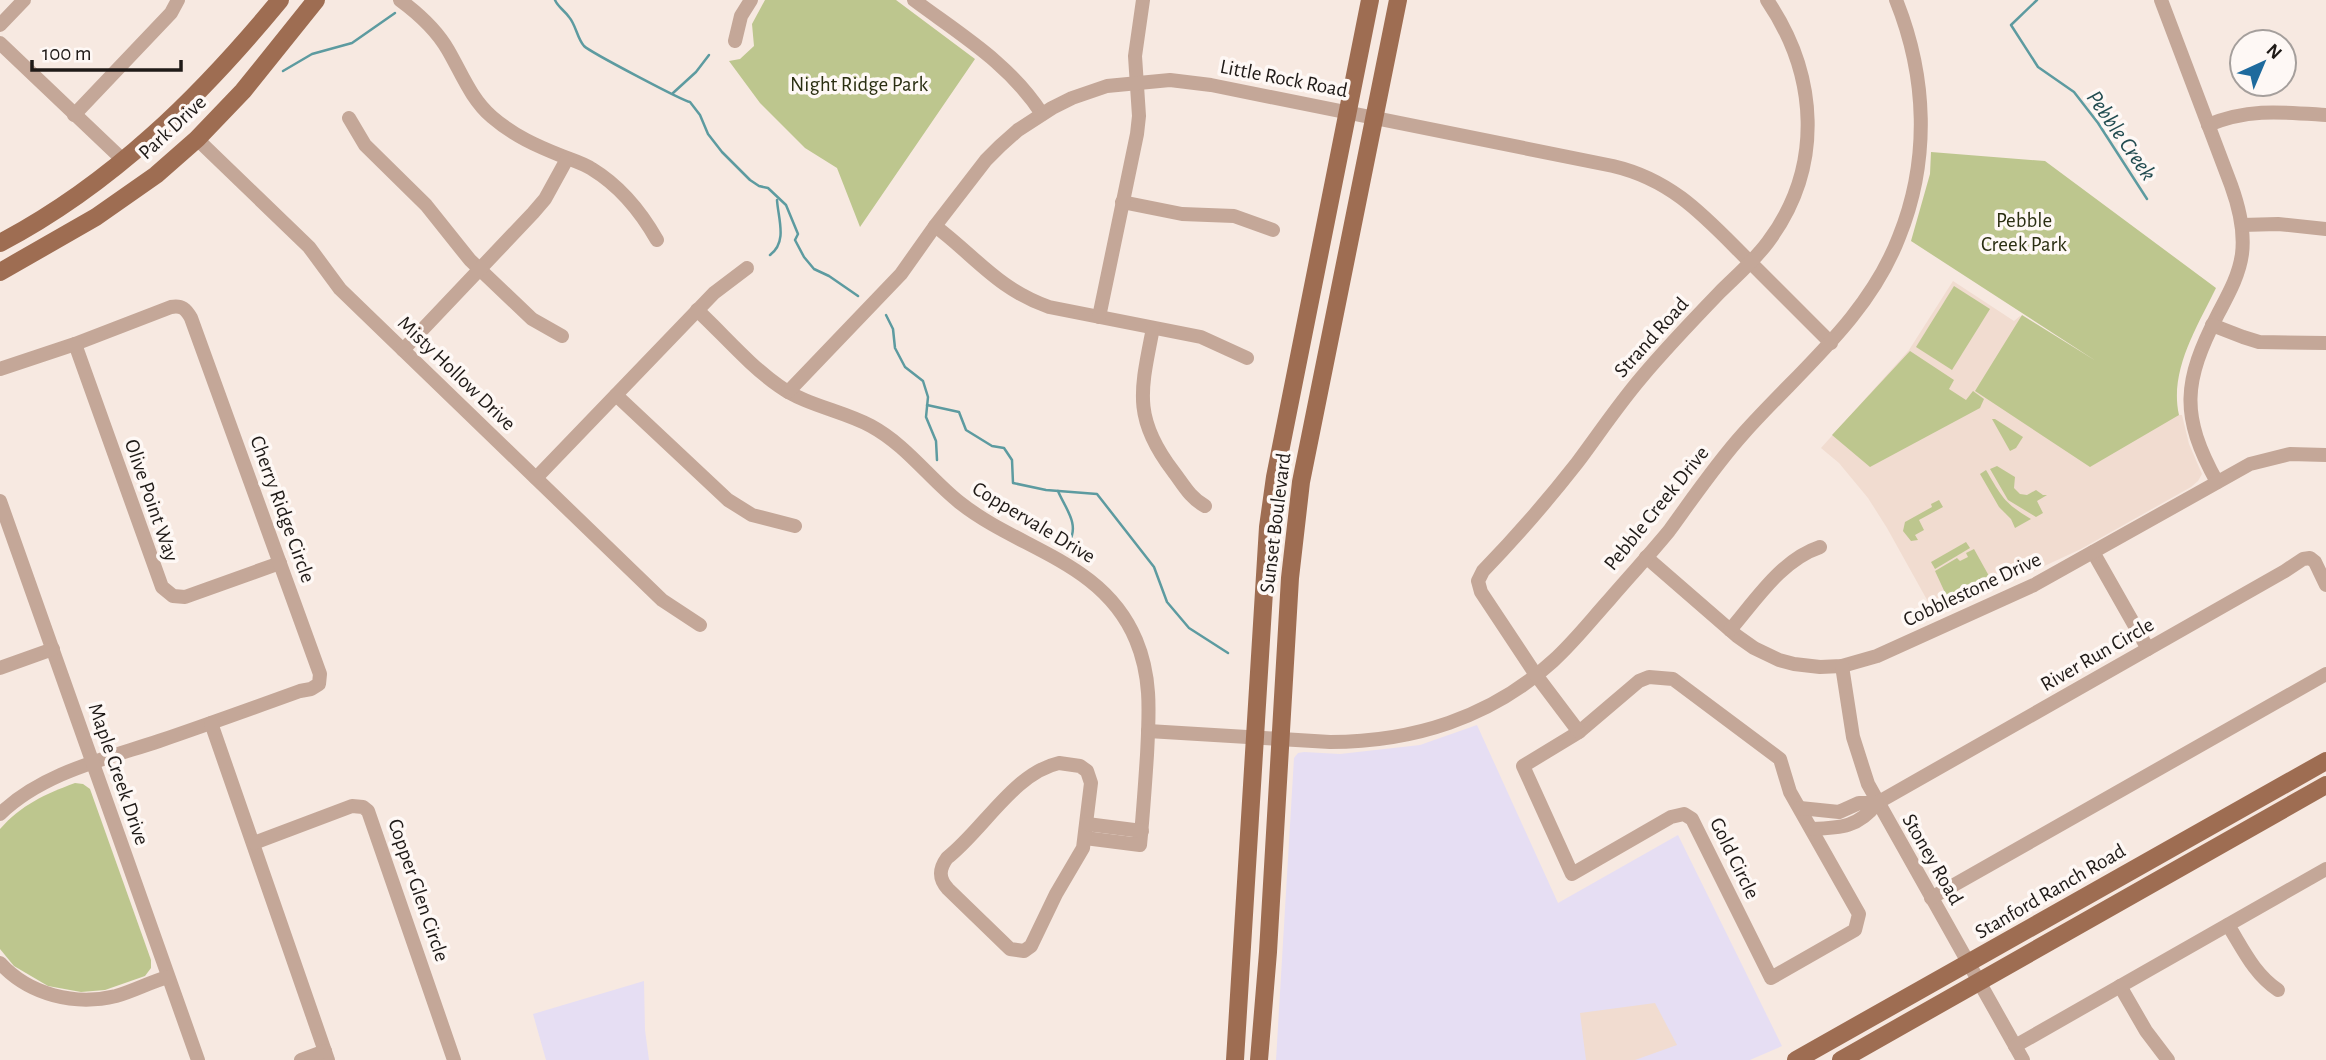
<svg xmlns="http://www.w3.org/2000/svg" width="2326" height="1060" font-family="'Alegreya Sans',sans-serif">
	<rect width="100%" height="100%" fill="#f7e9e1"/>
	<g fill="#e6def3">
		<path d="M1477,725l81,178 120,-68 104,211 -32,14h-474l18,-302 4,-5 6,-1 36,2 80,-9z"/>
		<path d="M644,981l1,49 4,30h-103l-13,-46z"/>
	</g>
	<g fill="#f1dcd0">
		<path d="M1953,281l61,40 6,-5 159,99h3l7,29 13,30 -4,7 -7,6 -110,62 -145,67 -49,-88 -19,-30 -29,-35 -18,-15 88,-98z"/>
		<path d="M1655,1003l22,42 -42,15h-49l-6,-47z"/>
	</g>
	<g fill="#bdc68e">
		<path d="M765,0h131l79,59 -115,168 -23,-59 -32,-20 -45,-45 -31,-42 11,-2 14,-13 -2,-22z"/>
		<path d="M1931,152l114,9 171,127c-19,39 -47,83 -37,127l-89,52 -115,-76 47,-76 74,46 -185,-120 19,-67z"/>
		<path d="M1954,286l36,23 -38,61 -36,-23z"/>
		<path d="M1910,351l44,29 -5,9 17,11 7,-9 11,8 -4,9 -110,59 -38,-32z"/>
		<path d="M1992,419h3l28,18 -7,11 -6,3z"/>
		<path d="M1997,466l18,11 -1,11 6,6 7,1 9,-5 7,5h4l-10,6 6,12 -7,4 -28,-17 -18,-31z"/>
		<path d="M1986,470c16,27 18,33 45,49l-16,9 -4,-9 -12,-12 -19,-33z"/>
		<path d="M1939,500l4,7 -24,13 5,10 -9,5 3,5 -7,1 -8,-10 2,-9 27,-15 -1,-3z"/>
		<path d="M1966,542l4,6 -35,21 -4,-7z"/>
		<path d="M1974,549l15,27 -42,21 -12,-26 22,-13 3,3 8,-4 -2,-4z"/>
		<path d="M75,783l8,1 7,5 61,171v8l-6,8 -40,14 -24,2 -33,-6 -34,-20 -14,-17v-120c21,-24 45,-35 75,-46z"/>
	</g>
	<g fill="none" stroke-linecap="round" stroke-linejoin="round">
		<g stroke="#5d9ba0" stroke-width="2.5">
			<path d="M555,0c3,7 9,10 14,17 7,8 8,21 15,29 6,6 99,55 106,56l10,13 8,19 14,18 28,28 9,6 9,2 18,17 12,29 -3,6 9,17 10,12 15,7 29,20"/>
			<path d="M2037,0l-26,25 27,42 36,25 24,31 49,76"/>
			<path d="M283,71l29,-17 40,-11 43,-30"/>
			<path d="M673,93l23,-21 13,-17"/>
			<path d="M770,255c18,-13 8,-37 7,-55"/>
			<path d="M886,315l7,14 2,19 10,19 18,14 5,16 -2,20 10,24 1,19"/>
			<path d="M927,405l32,7 7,18 26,16 12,2 8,12 1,23 33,7 51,4 57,73 13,35 22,26 39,25"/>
			<path d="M1058,491c7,17 22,33 11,51"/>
		</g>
		<g stroke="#c4a798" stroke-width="14">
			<path d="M400,0c19,14 36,29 48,50 14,24 23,49 44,67 22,19 45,29 70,39 10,4 21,7 30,13 28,17 49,43 65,71"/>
			<path d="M914,0c47,35 96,64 128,114"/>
			<path d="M2161,0l70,185c8,22 14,45 11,69 -3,22 -14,41 -24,60 -35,68 -38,101 -1,168"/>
			<path d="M0,25l24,-25"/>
			<path d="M735,41l6,-25 10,-16"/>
			<path d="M0,43l124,118"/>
			<path d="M74,115l97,-102 7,-13"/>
			<path d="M349,118l16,27 61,60 44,55 62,59 30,17"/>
			<path d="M2208,125c41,-17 74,-13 118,-10"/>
			<path d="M197,139l112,108 31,42 322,311 38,25"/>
			<path d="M1122,202l60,12 52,2 39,14"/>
			<path d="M2242,225l36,-1 48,5"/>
			<path d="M935,226c41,31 63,63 114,81l152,30 46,21"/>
			<path d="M697,310c27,25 52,55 82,76 28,20 62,24 92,40 35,19 58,52 88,76 60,48 144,59 177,138 16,38 13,74 11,115 -2,30 -4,60 -7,90l-55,-7"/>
			<path d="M1099,317l38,-183 2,-18 -4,-60 8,-56"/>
			<path d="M2212,325l31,12 16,5 67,1"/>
			<path d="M1153,328c-12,62 -21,89 20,143 10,13 17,27 32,35"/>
			<path d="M75,344l87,243 11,9 12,1 95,-34"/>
			<path d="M403,350l130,-137 12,-14 22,-40"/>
			<path d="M0,369l75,-25 96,-37c11,-2 15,2 20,11l129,356 -1,10 -8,5 -11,2c-47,17 -94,34 -141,50 -54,18 -117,32 -159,73"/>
			<path d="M788,392l113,-118 34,-48 51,-66 14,-14 18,-16 34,-22 20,-10 35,-12 63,-6 41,5 402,81c60,14 92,51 134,93 28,28 56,56 84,84"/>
			<path d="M616,395l112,105 24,15 43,11"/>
			<path d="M536,478l178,-185 33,-25"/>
			<path d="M0,501l198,559"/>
			<path d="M2093,552l55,97"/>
			<path d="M1646,557l91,79 17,12 25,12 15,4 26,3 22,-1 35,-10 157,-71 216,-121 40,-10 36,1"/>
			<path d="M1730,630c26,-30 51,-70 90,-83"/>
			<path d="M1842,666l11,71 15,47 155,276"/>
			<path d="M0,668l53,-19"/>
			<path d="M1649,677l24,2 107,80 10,33 69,122 -4,16 -84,48 -79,-159 -8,-5 -13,3 -99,57 -49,-108 56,-34 60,-51z"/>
			<path d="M211,723l117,337"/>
			<path d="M1148,731l182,11c82,0 161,-24 223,-81 21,-19 38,-41 57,-62 20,-23 40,-45 59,-68 24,-33 47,-67 74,-97 56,-63 125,-116 156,-197 31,-77 28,-160 -3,-237"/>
			<path d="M1579,732l-43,-57 -55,-83 -3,-11 5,-10c33,-34 65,-71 94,-108 21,-28 41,-58 64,-85 25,-30 52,-58 79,-86 16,-16 34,-31 48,-50 56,-75 50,-167 -1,-242"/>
			<path d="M1059,763l21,3 7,5 4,12 -8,65 -27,46 -25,52 -7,5 -14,-2 -62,-60c-10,-11 -9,-20 -1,-31 36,-28 67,-85 112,-95z"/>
			<path d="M1877,803l408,-232 18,-12 7,-1 5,4 11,23"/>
			<path d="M1800,808l39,4 20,-9h18c-18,24 -36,25 -65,26"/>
			<path d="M1087,824l55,7"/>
			<path d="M254,843l98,-37 11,1 5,4 86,249"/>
			<path d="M1931,898l395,-224"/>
			<path d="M2228,925c15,24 26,49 50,65"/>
			<path d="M0,963c29,32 75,43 116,33 18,-5 34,-14 52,-19"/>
			<path d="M2120,986l26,45 22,29"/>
			<path d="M2015,1046l311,-177"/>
			<path d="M301,1060l24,-9"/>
		</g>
		<g stroke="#9e6d52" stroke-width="18">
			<path d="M0,243c112,-59 200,-146 280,-243"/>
			<path d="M0,272l96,-55 60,-42 41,-36 46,-48 73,-91"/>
			<path d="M1235,1060l33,-533 7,-50 95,-477"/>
			<path d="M1259,1060l9,-108 22,-374 11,-96 97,-482"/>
			<path d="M1796,1060l530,-299"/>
			<path d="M1841,1060l485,-275"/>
		</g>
	</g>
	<g text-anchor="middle" stroke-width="7" stroke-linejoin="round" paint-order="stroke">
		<g font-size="21" fill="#1f1a17" stroke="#fef8f5">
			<text transform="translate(1284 78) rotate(11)" y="7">Little Rock Road</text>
			<text transform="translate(172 127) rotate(-43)" y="7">Park Drive</text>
			<text transform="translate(1651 337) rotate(-48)" y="7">Strand Road</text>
			<text transform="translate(457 373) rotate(44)" y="7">Misty Hollow Drive</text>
			<text transform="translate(152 500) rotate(71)" y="7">Olive Point Way</text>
			<text transform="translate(1656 508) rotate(-51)" y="7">Pebble Creek Drive</text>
			<text transform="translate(283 509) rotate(70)" y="7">Cherry Ridge Circle</text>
			<text transform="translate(1034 522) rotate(31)" y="7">Coppervale Drive</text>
			<text transform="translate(1275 523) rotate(-83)" y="7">Sunset Boulevard</text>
			<text transform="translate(1972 589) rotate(-25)" y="7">Cobblestone Drive</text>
			<text transform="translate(2097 654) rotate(-30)" y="7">River Run Circle</text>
			<text transform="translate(119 774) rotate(71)" y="7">Maple Creek Drive</text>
			<text transform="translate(1735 858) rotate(64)" y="7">Gold Circle</text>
			<text transform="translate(1933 859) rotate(60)" y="7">Stoney Road</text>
			<text transform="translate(419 890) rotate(71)" y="7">Copper Glen Circle</text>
			<text transform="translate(2050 891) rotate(-30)" y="7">Stanford Ranch Road</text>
		</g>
		<g font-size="21" fill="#2a2e11" stroke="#fef8f5">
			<text x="859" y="91">Night Ridge Park</text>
			<text x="2024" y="227">Pebble<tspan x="2024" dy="24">Creek Park</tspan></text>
		</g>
		<g font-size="23" font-style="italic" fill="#224c50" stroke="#fef8f5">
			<text transform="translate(2122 135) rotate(55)" y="8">Pebble Creek</text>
		</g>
	</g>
	<g transform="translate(2263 63) rotate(44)"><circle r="33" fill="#fef8f5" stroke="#a59f9c" stroke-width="2"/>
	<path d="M0-5L12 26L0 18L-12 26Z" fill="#1e6a9d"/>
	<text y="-10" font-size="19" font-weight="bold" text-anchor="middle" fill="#1f1a17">N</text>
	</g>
	<path d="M32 60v10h149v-10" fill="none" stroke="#1f1a17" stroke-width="3.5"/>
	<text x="42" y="60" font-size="21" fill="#1f1a17" stroke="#fef8f5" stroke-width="5" paint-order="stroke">100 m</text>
</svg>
